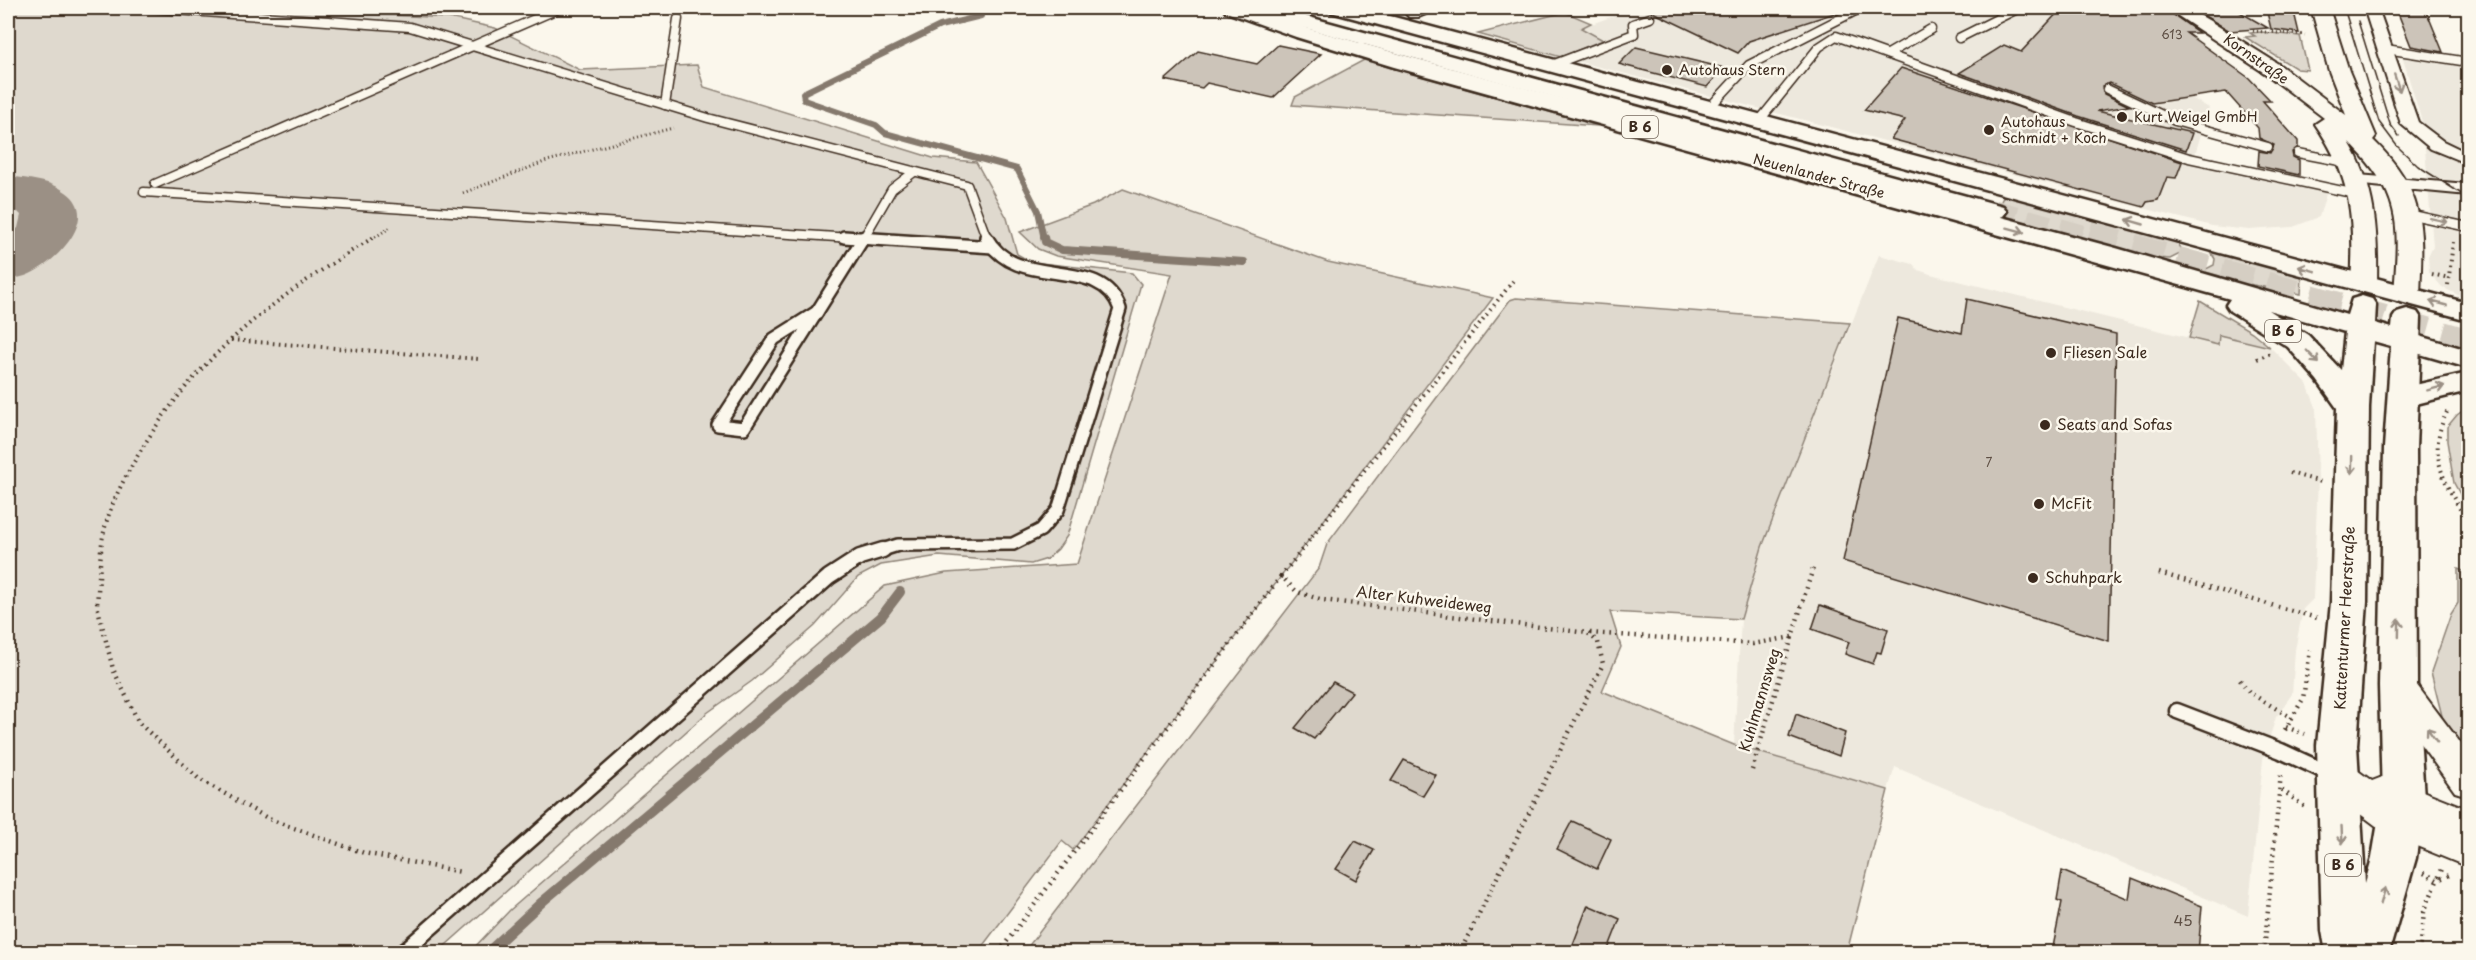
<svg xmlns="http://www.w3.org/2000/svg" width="2476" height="960" font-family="'Playpen Sans',sans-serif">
	<rect width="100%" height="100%" fill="#fbf7ec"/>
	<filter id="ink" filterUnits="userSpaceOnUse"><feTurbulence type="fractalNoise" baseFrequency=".0167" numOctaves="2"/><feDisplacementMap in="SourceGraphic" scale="12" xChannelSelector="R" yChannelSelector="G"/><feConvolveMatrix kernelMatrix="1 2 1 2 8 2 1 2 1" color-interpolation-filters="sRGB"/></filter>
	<g filter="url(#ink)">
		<g fill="#ede8dd">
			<path d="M1636,8h430l-4,2 47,41 100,57 -14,46 128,29 3,11 -7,23 -26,10 -44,3 -37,-4 -651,-169 41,-17 -22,-12z"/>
			<path d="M2400,49l68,10v241l-26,-13 -13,-15 -1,-16 5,-10 -10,-121z"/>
			<path d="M1879,255l34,9 5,6 12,4 288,71v-10l52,12 37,37 9,23 2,72 -5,120 -10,10 -8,41 -3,44 -16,23 -13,42 -15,157 -353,-149 -7,23 -154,-45 7,-126 21,-72z"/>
		</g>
		<g fill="#dfd9ce" stroke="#8d8276" stroke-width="1.5">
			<path d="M8,8h244l197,10 46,10 85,42 117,-5 7,22 229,71 43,4 31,56 10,36 14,8 101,11 9,11 -74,252 -9,13 -11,10 -16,5 -92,-8 -58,9 -23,12 -43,49 -63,55 -45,32 -269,239h-430z"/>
			<path d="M1565,12l26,11 -10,5 22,12 -42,17 -83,-23z"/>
			<path d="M2261,32l39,4 8,34 -11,-1 -52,-32 10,-1 -5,-3z"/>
			<path d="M1364,60l235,66 -307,-21 3,-8z"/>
			<path d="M1123,189l205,73 165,36 -420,552 -11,-9 -84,111h-508l40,-42 375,-324 61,-13 131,-9 95,-290 -116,-18 -18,-7 -18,-17 73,-27z"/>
			<path d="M2005,193l164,45 9,6 6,8 -14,7 -13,-1 -86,-23 -78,-17z"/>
			<path d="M2209,249l93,28 -1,17 -48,-9 -51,-14 12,-6 1,-6z"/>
			<path d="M1516,298l334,25 -88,224 -21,72 -131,-7 11,35 -19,44 132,54 154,45 -41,162h-823l295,-384 8,-24 183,-244z"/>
			<path d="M2200,301l52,31 18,15 -51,-12 -1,10 -29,-7z"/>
			<path d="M2468,407v102l-14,-26 -7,-42v-14l10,-12z"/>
			<path d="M2458,569l10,4v193l-22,-34 -15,-60 20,-58 7,-11z"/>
		</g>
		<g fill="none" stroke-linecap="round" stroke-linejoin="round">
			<path stroke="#85796d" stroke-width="6" d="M981,16l-41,10 -137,67 1,7 72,25 9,8 132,36 21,42 6,28"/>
			<path stroke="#85796d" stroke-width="8" d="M1044,237l1,5 17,8 182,12"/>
			<path stroke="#85796d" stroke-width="10" d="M488,952l54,-50 339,-285 19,-25"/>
			<path fill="#9b9085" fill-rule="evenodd" d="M8,176c19,3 42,4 58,16 36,25 -11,71 -36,82 -6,3 -15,4 -22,6v-44l10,-8 3,-13 -3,-3 -10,-2z"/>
		</g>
		<g fill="#ccc4b9" stroke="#3b2a1e" stroke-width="1.5">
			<path d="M1644,8h193l1,4 -89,29 -11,12z"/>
			<path d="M2062,8h102l35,25h-13l63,45 22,23h-8l35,40v6l-6,5 1,5 6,3v15l-41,-9 1,-15 11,2 4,-8 -15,-7 -1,-10 -32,-36 -74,11 -42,-20 -8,3 2,8 25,12 -32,5 95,22 -6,17 -108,-34 -119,-43 45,-28 17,7z"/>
			<path d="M2191,8h42l35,20 -38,3z"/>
			<path d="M2266,8h27l6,25 -28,-4z"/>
			<path d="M2396,8h29l18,44 -32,-6z"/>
			<path d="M1278,45l43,9 -48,44 -66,-15 -5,5 -37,-8 33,-29 59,13z"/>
			<path d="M1636,47l88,21 -17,19 -88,-23z"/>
			<path d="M1901,68l281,94 -6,16 -9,-1 -9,23 -11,2 -3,5 -253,-68 14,-19 -41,-10z"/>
			<path d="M1967,299l149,35 -7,307 -266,-80 55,-243 64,15z"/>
			<path d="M1820,605l68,24 -7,24 -4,-1 -4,12 -28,-10 4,-12 -37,-13z"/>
			<path d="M1333,682l19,10 -38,47 -19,-11z"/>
			<path d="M1796,714l49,19 -6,23 -50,-19z"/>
			<path d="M1404,760l32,15 -13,21 -32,-15z"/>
			<path d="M1572,821l39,18 -14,30 -40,-20z"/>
			<path d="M1355,841l19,9 -18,30 -20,-11z"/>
			<path d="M2062,871l67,28 3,-21 70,28 -4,46h-146l10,-50 -5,-2z"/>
			<path d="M1588,905l32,14 -13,33h-23l-12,-5z"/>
		</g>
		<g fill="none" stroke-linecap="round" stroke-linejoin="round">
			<path stroke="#d5cec3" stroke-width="23" stroke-dasharray="23 11" stroke-linecap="butt" d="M1994,211l99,28"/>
			<path stroke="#d5cec3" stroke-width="31" stroke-dasharray="31 15" stroke-linecap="butt" d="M2088,237l380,107"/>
			<defs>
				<g id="service-far2">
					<path d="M149,8l261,19 298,91 259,67 20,54"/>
					<path d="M1959,38l56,-28"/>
					<path d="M2386,49l82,13"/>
					<path d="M1888,54l43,-25"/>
					<path d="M1552,65l82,-31 -1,-10 17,-6"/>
					<path d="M2107,89l68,32 93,26"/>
					<path d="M665,105l13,-86"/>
					<path d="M1710,107l39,-42 112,-57"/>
					<path d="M1760,120l59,-73 17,-11 240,86 113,36 172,37"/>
					<path d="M2298,153l52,10"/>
					<path d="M155,184l405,-176"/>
					<path d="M144,192l723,47"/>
					<path d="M2408,214l60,13"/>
					<path d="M863,239l29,-50 22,-17"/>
				</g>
				<g id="service-far1">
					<path d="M844,237l149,10"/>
					<path d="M817,312l-73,116 -26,-3 56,-86z"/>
					<path d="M817,312l47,-75"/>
					<path d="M879,551l19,-6 115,-1 28,-14 17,-20 62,-201c-19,-57 -103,-15 -134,-72"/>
				</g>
				<g id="service">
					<path d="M2177,711l104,40 52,24"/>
					<path d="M403,952l426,-375 31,-20 23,-7"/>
				</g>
				<g id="minor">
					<path d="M1419,8h21l-21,9h-10l-3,-3z"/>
					<path d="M2364,8h14l40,114 25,19 25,12v11l-37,-15 -30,-25z"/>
					<path d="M2358,175l110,9v11l-116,-11 -3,-4 3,-4z"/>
				</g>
				<g id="tertiary">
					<path d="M2166,8h21l23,13 70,44 66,50 -17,-44 -18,-63h18l20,63 27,65 -3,4c53,52 50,86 47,155l-4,5 -9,3 -9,-3 -4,-5c5,-72 9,-99 -45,-153 27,45 29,91 28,142l-4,5 -9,3 -9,-3 -4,-5c4,-63 1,-107 -36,-160l9,-6 -58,-44z"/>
					<path d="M2398,672l12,4 58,77v43l-13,-4 -69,-96 -5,-10 5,-10z"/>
					<path d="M2337,761l13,4 22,16 13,-5 83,33v58l-81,-33 -63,-47 -6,-11 6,-11z"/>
				</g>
				<g id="primary">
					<path d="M1223,8h28l59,21 100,28 706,191 231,67 5,-16 10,-3 10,3 4,6 -1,18 17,5 1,-10 4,-6 10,-3 10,3 4,6 -5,130 1,238 7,112 -8,60 -27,94h-63l-4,-21 -5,-186 14,-143 6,-194 -20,-28 -29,-33 -58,-36 -4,-6 4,-6 -836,-232 -98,-30 -70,-25zM2268,310l77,22 -4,38 -33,-35zM2373,341l18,5 -7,102 -5,238 3,112 -10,60 -7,25 -8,-138 10,-143 2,-195z"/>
					<path d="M1328,8h32l1057,281 4,6 -4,6 -10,2 -10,-2 -1066,-289z"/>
				</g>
				<g id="trunk">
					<path d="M1245,8h31l727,198 4,5 -4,5 -9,3 -9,-3 -737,-204z"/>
					<path d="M2407,287l61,16v17l-71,-19 -4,-6 4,-6z"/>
					<path d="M2406,332l62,18v18l-72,-21 -5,-6 5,-6z"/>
					<path d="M2468,373v18l-64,16 -11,-3 -4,-7 4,-7z"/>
				</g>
			</defs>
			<use href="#service-far2" stroke="#3b2a1e" stroke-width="11"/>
			<use href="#service-far1" stroke="#3b2a1e" stroke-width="16"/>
			<use href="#service" stroke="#3b2a1e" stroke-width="19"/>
			<use href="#minor" stroke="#3b2a1e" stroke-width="4"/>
			<use href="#tertiary" stroke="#3b2a1e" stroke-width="4"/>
			<use href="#primary" stroke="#3b2a1e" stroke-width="5"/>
			<use href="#trunk" stroke="#3b2a1e" stroke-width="5"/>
			<g stroke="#3b2a1e" stroke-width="3" stroke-dasharray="1 3" stroke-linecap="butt">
				<path d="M2253,31l52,4"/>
				<path d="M463,193l84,-32 126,-33"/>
				<path d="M372,239l19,-12"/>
			</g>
			<g stroke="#3b2a1e" stroke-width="4" stroke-dasharray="1.5 4.5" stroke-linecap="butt">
				<path d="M2432,274l17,4"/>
				<path d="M2448,285l5,-43"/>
				<path d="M231,340l248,19"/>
				<path d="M2257,359l16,-7"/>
				<path d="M2447,412c-22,44 -1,72 21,111"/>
				<path d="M2290,473l31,9"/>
				<path d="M101,551c2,-30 18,-64 33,-89 61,-107 138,-162 240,-225"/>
				<path d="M1301,551l212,-270"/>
			</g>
			<g stroke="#3b2a1e" stroke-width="4.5" stroke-dasharray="1.5 5" stroke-linecap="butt">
				<path d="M101,550l-4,55 16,64 26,54 60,56 70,40 95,34 97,19"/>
				<path d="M1302,550l-21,26 16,16 26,8 265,33 10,9 5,22 -143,288"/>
				<path d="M2159,573l158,45"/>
				<path d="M1590,633l163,11 39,-7 21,-69"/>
				<path d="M2240,680l10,13 42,25"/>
				<path d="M2286,727l19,7"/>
				<path d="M2285,730l18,-31 7,-49"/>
				<path d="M1752,770l40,-133"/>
				<path d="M2282,790l23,17"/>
				<path d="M2424,873l13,7 13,-5"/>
				<path d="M999,952l282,-376"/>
				<path d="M2264,952l17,-179"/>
				<path d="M2420,952l4,-40 18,-43"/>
			</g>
			<use href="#service-far2" stroke="#fbf7ec" stroke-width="8"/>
			<use href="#service-far1" stroke="#fbf7ec" stroke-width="11"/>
			<use href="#service" stroke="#fbf7ec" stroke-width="14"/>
			<use href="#minor" fill="#fbf7ec" fill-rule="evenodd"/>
			<use href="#tertiary" fill="#fbf7ec" fill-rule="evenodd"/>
			<use href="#primary" fill="#fbf7ec" fill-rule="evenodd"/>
			<use href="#trunk" fill="#fbf7ec" fill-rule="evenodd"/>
			<g stroke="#3b2a1e" stroke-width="1.5">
				<path d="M2344,8l35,114 18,24 21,20 50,32"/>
				<path d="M2358,21l32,103 9,12"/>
			</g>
		</g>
		<defs><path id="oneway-shaft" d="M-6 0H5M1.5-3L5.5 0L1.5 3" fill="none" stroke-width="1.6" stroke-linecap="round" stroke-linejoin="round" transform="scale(1.5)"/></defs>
		<g stroke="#9b9085">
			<use href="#oneway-shaft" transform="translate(2397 83) rotate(72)"/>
			<use href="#oneway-shaft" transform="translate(2439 220) rotate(12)"/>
			<use href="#oneway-shaft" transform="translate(2135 222) rotate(-164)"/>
			<use href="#oneway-shaft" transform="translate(2016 230) rotate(15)"/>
			<use href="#oneway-shaft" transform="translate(2307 269) rotate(-165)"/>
			<use href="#oneway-shaft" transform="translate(2438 303) rotate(-165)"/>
			<use href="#oneway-shaft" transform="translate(2313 357) rotate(46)"/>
			<use href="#oneway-shaft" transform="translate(2436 388) rotate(-15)"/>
			<use href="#oneway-shaft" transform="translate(2352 465) rotate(91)"/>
			<use href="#oneway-shaft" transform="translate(2399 628) rotate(-89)"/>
			<use href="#oneway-shaft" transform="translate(2432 735) rotate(-125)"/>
			<use href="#oneway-shaft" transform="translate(2342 835) rotate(87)"/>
			<use href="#oneway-shaft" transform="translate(2383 896) rotate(-74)"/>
		</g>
	</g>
	<g fill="#3b2a1e" stroke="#fbf7ec" stroke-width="2">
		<circle cx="1667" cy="70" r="6"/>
		<circle cx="2122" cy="117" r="6"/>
		<circle cx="1989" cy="130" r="6"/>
		<circle cx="2051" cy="353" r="6"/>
		<circle cx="2045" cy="425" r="6"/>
		<circle cx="2039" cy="504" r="6"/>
		<circle cx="2033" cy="578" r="6"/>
	</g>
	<g text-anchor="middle" stroke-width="5" stroke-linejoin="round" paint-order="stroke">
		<g font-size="12" fill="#5f5045">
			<text x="2172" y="39">613</text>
			<text x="1989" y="467">7</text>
		</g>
		<g font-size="14" fill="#3b2a1e" stroke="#fbf7ec">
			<text transform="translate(2256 59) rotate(35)" y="5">Kornstraße</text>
			<text transform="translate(1819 176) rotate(15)" y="5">Neuenlander Straße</text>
		</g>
		<g font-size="14" fill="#3b2a1e" stroke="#fbf7ec" text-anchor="start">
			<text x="1679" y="75">Autohaus Stern</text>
			<text x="2134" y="122">Kurt Weigel GmbH</text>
			<text x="2001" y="127">Autohaus<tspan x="2001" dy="16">Schmidt + Koch</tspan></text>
		</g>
		<g fill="#fbf7ec" stroke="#75685c" stroke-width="1.5">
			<rect x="1622" y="116" width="36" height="22" rx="4.5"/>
			<rect x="2265" y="320" width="36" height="22" rx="4.5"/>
			<rect x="2325" y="854" width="36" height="22" rx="4.5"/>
		</g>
		<g font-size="14" font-weight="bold" fill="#3b2a1e">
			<text x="1640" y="132">B 6</text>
			<text x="2283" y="336">B 6</text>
			<text x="2343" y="870">B 6</text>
		</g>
		<g font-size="15" fill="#3b2a1e" stroke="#fbf7ec" text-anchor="start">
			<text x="2063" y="358">Fliesen Sale</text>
			<text x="2057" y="430">Seats and Sofas</text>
			<text x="2051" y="509">McFit</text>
			<text x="2045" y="583">Schuhpark</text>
		</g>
		<g font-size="15" fill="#3b2a1e" stroke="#fbf7ec">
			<text transform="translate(1424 600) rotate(7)" y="5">Alter Kuhweideweg</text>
			<text transform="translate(2345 618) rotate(-87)" y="5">Kattenturmer Heerstraße</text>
			<text transform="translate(1760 700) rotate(-73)" y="5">Kuhlmannsweg</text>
		</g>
		<g font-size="15" fill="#5f5045">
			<text x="2183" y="926">45</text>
		</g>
	</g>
	<rect width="2476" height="960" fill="none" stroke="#fbf7ec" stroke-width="30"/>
	<rect x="15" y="15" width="2446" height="930" fill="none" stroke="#3b2a1e" stroke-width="2" filter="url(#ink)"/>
</svg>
